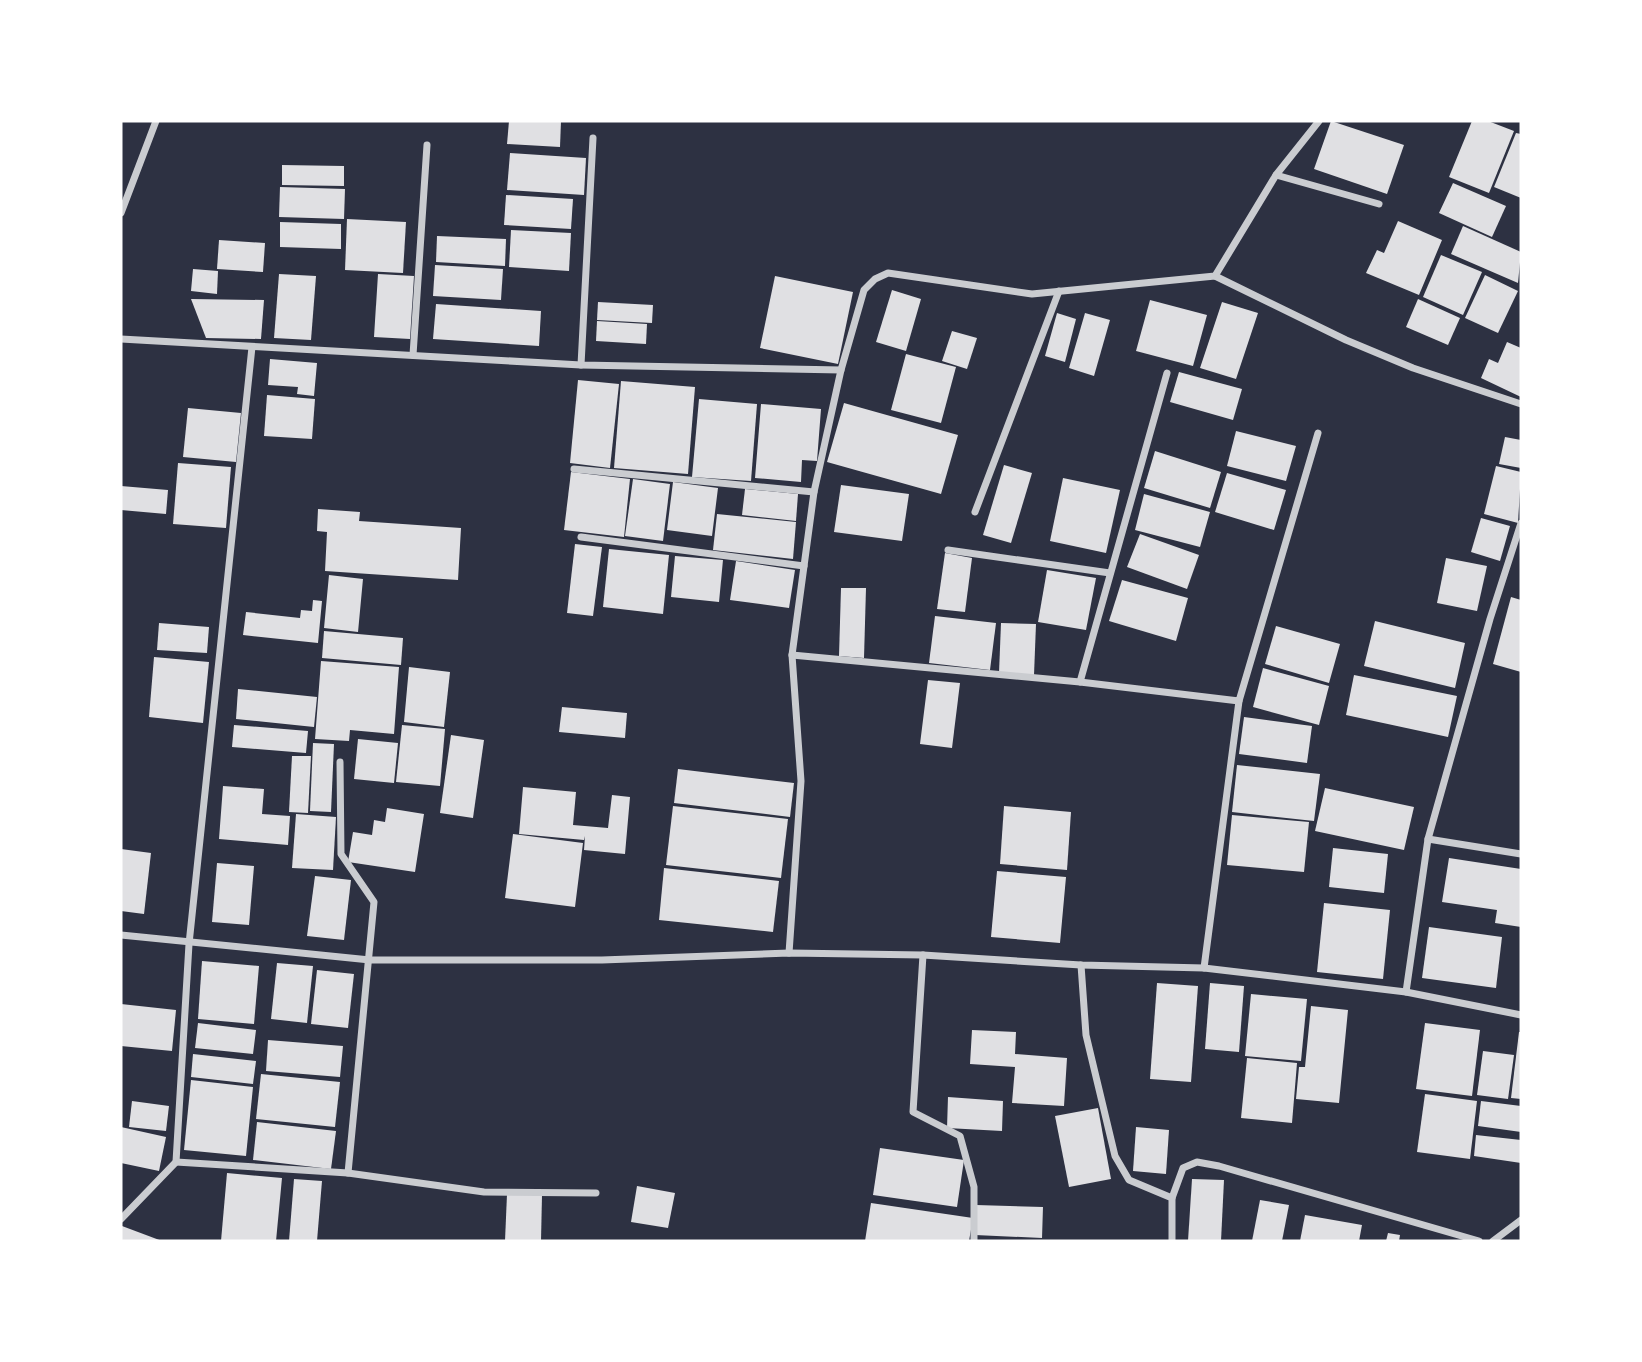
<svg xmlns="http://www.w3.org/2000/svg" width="1642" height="1362" font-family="Poppins,sans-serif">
	<rect width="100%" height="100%" fill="#2d3142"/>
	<g fill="#e0e0e3">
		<path d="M509,121h52l-1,26 -53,-3z"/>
		<path d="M1331,121l73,24 -17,49 -73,-25z"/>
		<path d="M1472,121h16l26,10 -25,62 -40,-16z"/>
		<path d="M1516,133l5,1v64l-27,-11z"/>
		<path d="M510,153l76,5 -2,37 -77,-5z"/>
		<path d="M282,165l62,1v20l-62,-1z"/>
		<path d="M1453,183l53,23 -14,31 -53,-24z"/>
		<path d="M280,187l65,2 -1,30 -65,-2z"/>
		<path d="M506,195l67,4 -2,30 -67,-4z"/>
		<path d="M347,219l59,3 -3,51 -58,-3z"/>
		<path d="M1398,221l44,19 -23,55 -53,-22 11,-23 7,3z"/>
		<path d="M280,222l61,2v25l-61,-2z"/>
		<path d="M1463,226l58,26 -3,31 -67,-29z"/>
		<path d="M511,230l60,3 -2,38 -60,-4z"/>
		<path d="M437,236l69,3 -1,27 -69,-4z"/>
		<path d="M219,240l46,3 -2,29 -46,-3z"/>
		<path d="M1441,255l41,17 -19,43 -40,-18z"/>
		<path d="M435,265l68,4 -2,31 -68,-4z"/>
		<path d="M193,269l25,2 -1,23 -26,-3z"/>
		<path d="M279,274l37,2 -5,64 -37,-2z"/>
		<path d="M378,274l36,2 -4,63 -36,-2z"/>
		<path d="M1485,275l33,16 -20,42 -33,-15z"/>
		<path d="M775,276l78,16 -15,72 -78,-16z"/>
		<path d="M892,290l29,9 -15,52 -30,-9z"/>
		<path d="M191,299l73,1 -3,39 -55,-1z"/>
		<path d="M1418,299l42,19 -12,27 -42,-18z"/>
		<path d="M1150,300l57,15 -14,51 -57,-15z"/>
		<path d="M598,302l55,3 -1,18 -55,-3z"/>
		<path d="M1222,302l36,11 -22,66 -36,-11z"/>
		<path d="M436,304l105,7 -2,35 -106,-7z"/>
		<path d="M1057,313l19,6 -11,43 -20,-6z"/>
		<path d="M1085,313l25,7 -16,56 -25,-8z"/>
		<path d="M597,321l50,3 -1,20 -50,-3z"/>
		<path d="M952,331l25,7 -10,31 -25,-8z"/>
		<path d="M1507,342l14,6v49l-40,-19 8,-19 9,4z"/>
		<path d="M906,354l50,13 -15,56 -50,-13z"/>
		<path d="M270,359l47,4 -3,33 -17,-2 1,-7 -30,-2z"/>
		<path d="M1179,372l63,17 -9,31 -63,-18z"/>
		<path d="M578,380l41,4 -9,84 -40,-5z"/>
		<path d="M621,381l74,6 -7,87 -74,-6z"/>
		<path d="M267,395l48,4 -3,40 -48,-3z"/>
		<path d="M699,399l58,5 -6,77 -59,-4z"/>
		<path d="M844,403l114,32 -17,59 -114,-32z"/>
		<path d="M761,404l60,5 -4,52 -15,-1 -1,22 -46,-4z"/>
		<path d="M188,408l53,5 -5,49 -53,-5z"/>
		<path d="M1236,431l60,15 -10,35 -59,-15z"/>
		<path d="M1505,437l16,3v28l-22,-4z"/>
		<path d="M1155,451l66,21 -11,36 -66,-20z"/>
		<path d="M178,463l53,4 -5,61 -53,-4z"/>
		<path d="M1004,465l28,8 -21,70 -28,-8z"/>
		<path d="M1496,466l25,6 -3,51 -34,-9z"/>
		<path d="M571,472l59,7 -6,58 -60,-7z"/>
		<path d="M1227,473l59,17 -12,40 -59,-18z"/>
		<path d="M1063,478l57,12 -14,63 -56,-12z"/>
		<path d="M633,479l37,5 -7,57 -38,-5z"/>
		<path d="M673,482l45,6 -6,48 -45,-6z"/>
		<path d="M841,485l68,9 -7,47 -68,-9z"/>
		<path d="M121,486l47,4 -2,24 -45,-4z"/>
		<path d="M745,489l53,5 -2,27 -54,-6z"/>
		<path d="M1144,494l66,18 -10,35 -65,-17z"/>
		<path d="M318,509l42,3 -1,9 102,7 -3,52 -133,-9 2,-39 -10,-1z"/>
		<path d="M717,514l79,8 -3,37 -80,-9z"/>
		<path d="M1481,518l29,8 -10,35 -29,-9z"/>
		<path d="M1140,534l59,21 -12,34 -60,-22z"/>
		<path d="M575,544l27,3 -9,69 -26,-3z"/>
		<path d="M609,549l60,6 -6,59 -60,-7z"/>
		<path d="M945,553l27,5 -7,54 -28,-3z"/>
		<path d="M675,556l48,4 -4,42 -48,-5z"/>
		<path d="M1446,558l41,8 -10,45 -40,-8z"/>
		<path d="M736,561l59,9 -6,38 -59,-8z"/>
		<path d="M1047,570l49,8 -10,52 -48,-8z"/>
		<path d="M329,575l34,4 -5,53 -34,-4z"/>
		<path d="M1122,580l66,18 -12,43 -67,-20z"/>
		<path d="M841,588h25l-2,70 -25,-2z"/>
		<path d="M1511,597l10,3v72l-28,-8z"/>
		<path d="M313,600l9,1 -4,42 -75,-8 3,-23 54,6 1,-8 11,1z"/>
		<path d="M935,616l61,7 -6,47 -61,-7z"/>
		<path d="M1375,621l90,22 -10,45 -91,-22z"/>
		<path d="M159,623l50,4 -2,26 -50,-3z"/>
		<path d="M1001,623l35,1 -2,51 -35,-2z"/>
		<path d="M1276,626l64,18 -11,39 -64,-19z"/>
		<path d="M324,631l79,7 -2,27 -79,-7z"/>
		<path d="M154,657l55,5 -6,61 -54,-6z"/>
		<path d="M321,661l78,6 -5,67 -44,-4 -1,11 -34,-2z"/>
		<path d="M409,667l41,5 -6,55 -40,-5z"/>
		<path d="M1263,668l66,18 -10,39 -66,-18z"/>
		<path d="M1354,675l103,21 -9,41 -102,-22z"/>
		<path d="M928,680l32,3 -8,65 -32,-4z"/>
		<path d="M238,689l79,8 -3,30 -78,-8z"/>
		<path d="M562,707l65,6 -2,25 -66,-6z"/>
		<path d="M1244,717l68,9 -5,37 -68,-9z"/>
		<path d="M234,725l74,6 -2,22 -74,-6z"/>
		<path d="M402,725l43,4 -5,57 -44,-4z"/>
		<path d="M451,735l33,5 -11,78 -33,-5z"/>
		<path d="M358,739l40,4 -4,40 -40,-4z"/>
		<path d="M313,743l21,1 -3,68 -21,-1z"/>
		<path d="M292,756h19l-3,57 -19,-1z"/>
		<path d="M1237,765l83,9 -6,47 -82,-9z"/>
		<path d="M678,769l116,14 -4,34 -116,-14z"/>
		<path d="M223,786l41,3 -2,25 28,2 -2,29 -69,-6z"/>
		<path d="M523,787l53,5 -3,33 35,3 4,-33 18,2 -5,57 -41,-4 1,-14 -1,4 -65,-6z"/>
		<path d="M1325,788l89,19 -10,43 -89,-19z"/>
		<path d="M673,806l115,13 -7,59 -115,-13z"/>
		<path d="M1004,806l67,6 -4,58 -67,-6z"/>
		<path d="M387,808l37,6 -9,58 -67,-10 5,-30 19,3 2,-15 11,2z"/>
		<path d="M296,814l40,3 -3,53 -41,-2z"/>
		<path d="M1232,815l77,7 -5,50 -77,-7z"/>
		<path d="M513,834l70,9 -8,64 -70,-9z"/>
		<path d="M1333,848l55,6 -4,39 -55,-6z"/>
		<path d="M121,849l30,4 -7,61 -23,-3z"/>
		<path d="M1449,858l72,11v58l-26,-4 2,-13 -55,-8z"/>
		<path d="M217,863l37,3 -5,59 -37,-3z"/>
		<path d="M664,868l115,13 -6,51 -114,-12z"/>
		<path d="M997,871l69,6 -6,66 -69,-6z"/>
		<path d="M315,876l36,4 -7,60 -37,-4z"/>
		<path d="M1324,903l66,7 -7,69 -66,-7z"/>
		<path d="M1429,927l73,10 -6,51 -74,-10z"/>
		<path d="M202,961l57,5 -5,58 -56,-5z"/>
		<path d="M277,963l36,3 -6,57 -36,-4z"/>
		<path d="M317,970l37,4 -6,54 -37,-4z"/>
		<path d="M1157,983l41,3 -7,96 -41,-3z"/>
		<path d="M1210,983l34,3 -5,66 -34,-3z"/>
		<path d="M1251,994l56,5 -6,62 -56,-5z"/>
		<path d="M121,1004l55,6 -4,41 -51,-5z"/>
		<path d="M1311,1006l37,4 -9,93 -43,-4 3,-32h6z"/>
		<path d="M198,1023l58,7 -3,24 -58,-6z"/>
		<path d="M1425,1023l55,7 -8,66 -56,-7z"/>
		<path d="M972,1030l44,2 -1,22 52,4 -3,48 -52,-3 3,-36 -45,-3z"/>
		<path d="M1519,1032h2v67l-10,-1z"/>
		<path d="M268,1040l75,6 -3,31 -74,-6z"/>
		<path d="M1483,1051l31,4 -6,44 -31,-4z"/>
		<path d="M193,1054l63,7 -3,23 -62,-7z"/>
		<path d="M1247,1058l50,5 -5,60 -51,-5z"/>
		<path d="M261,1074l79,8 -5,45 -79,-8z"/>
		<path d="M191,1080l62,7 -7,69 -62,-6z"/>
		<path d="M1425,1094l52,7 -7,58 -53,-7z"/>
		<path d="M948,1097l55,4 -1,30 -55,-3z"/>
		<path d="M132,1101l37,5 -3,25 -37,-4z"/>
		<path d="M1481,1101l40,5v26l-43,-6z"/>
		<path d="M1098,1108l13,71 -42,8 -14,-71z"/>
		<path d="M257,1122l79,9 -5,38 -78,-9z"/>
		<path d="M121,1127l45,10 -7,34 -38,-8z"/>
		<path d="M1136,1127l33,3 -3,44 -33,-3z"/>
		<path d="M1476,1135l45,5v23l-47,-7z"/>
		<path d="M880,1148l84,12 -7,47 -84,-12z"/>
		<path d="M227,1173l55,5 -6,63h-55z"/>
		<path d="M294,1179l28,2 -5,60h-28z"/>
		<path d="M1192,1179l32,1 -3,61h-33z"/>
		<path d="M637,1186l38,7 -7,35 -37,-6z"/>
		<path d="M507,1194l35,1 -1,46h-36z"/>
		<path d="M1260,1200l29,5 -7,36h-30z"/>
		<path d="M871,1203l102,15 -4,23h-104z"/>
		<path d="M976,1205l67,2 -1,31 -67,-3z"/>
		<path d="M1305,1215l57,10 -3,16h-59z"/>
		<path d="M122,1226l40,15h-41z"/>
		<path d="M1388,1233l12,2 -1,6h-13z"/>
	</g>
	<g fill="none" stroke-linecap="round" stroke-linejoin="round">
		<g stroke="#caccd0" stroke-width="7">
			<path d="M1276,175l103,29"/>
			<path d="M121,213l35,-92"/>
			<path d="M1215,276l131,64 67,28 108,36"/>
			<path d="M121,339l460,26 260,5"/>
			<path d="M413,355l14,-210"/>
			<path d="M581,365l12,-227"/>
			<path d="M574,469l240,23 27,-122 23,-80 11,-11 13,-6 144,21 183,-18 61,-101 43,-54"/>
			<path d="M975,512l84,-221"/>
			<path d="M581,537l223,29"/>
			<path d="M948,550l162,23"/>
			<path d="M792,655l288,27 159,19 79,-268"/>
			<path d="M1080,682l87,-309"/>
			<path d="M340,762l1,92 33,48 -26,271"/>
			<path d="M1428,839l93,15"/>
			<path d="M121,935l249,25h232l187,-7 134,2 158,10 123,3 202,24 115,23"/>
			<path d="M789,953l12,-172 -9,-126 22,-163"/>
			<path d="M923,955l-10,157 47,24 14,51v54"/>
			<path d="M1081,965l5,70 29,121 14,24 43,18v43"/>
			<path d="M1204,968l35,-267"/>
			<path d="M1406,992l22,-153 62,-220 31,-96"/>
			<path d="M176,1162l172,11 136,19 112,1"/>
			<path d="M1172,1198l11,-30 14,-6 22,4 260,75"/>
			<path d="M121,1219l55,-57 13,-218 63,-597"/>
			<path d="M1493,1241l28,-21"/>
		</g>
	</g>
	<rect width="1642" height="1362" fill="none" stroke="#ffffff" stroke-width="245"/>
</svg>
